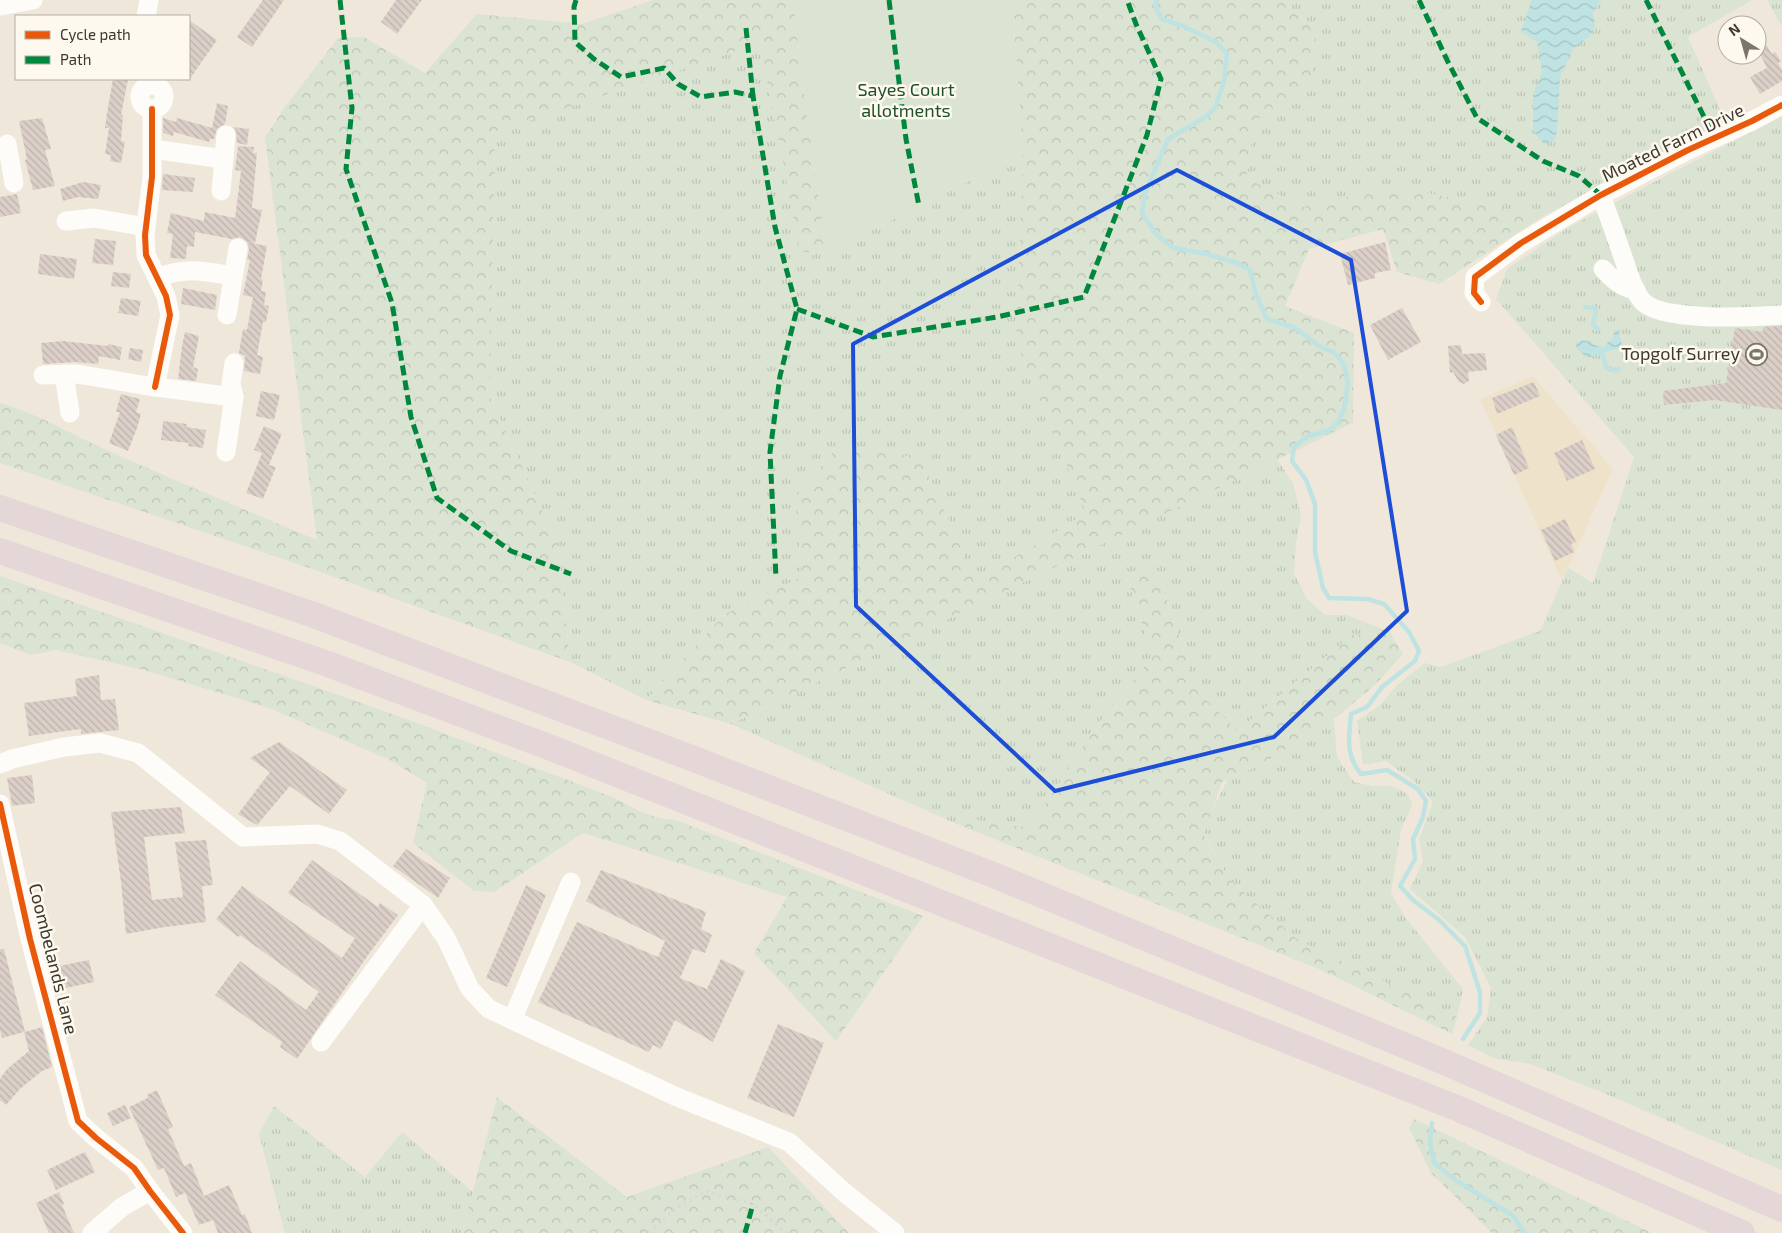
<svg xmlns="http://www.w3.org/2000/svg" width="1782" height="1233" font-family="'Exo 2',sans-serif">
	<defs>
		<pattern id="grass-tufts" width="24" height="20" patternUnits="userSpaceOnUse" patternTransform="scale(1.25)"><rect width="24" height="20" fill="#dbe3d2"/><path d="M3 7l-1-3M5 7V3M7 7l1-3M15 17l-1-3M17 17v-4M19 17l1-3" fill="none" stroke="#bdc4b5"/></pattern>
		<pattern id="forest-crowns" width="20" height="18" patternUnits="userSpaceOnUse" patternTransform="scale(1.25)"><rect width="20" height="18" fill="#dbe3d2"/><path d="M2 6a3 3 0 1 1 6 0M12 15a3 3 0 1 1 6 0" fill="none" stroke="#bdc4b5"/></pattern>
		<pattern id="water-waves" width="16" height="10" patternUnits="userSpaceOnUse" patternTransform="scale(1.25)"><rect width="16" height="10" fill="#bfe2e2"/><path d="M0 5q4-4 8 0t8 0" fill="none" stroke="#a5c3c2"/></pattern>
		<pattern id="building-back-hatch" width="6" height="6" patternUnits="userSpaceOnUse" patternTransform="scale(1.25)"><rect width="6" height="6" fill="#dbcfc8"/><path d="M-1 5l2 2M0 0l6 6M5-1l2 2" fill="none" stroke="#bdb2ac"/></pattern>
	</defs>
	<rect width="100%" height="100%" fill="#efe8da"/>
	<path fill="#eee2cb" d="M1533,376l80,93 -51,112 -82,-182z"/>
	<g fill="url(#grass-tufts)">
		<path d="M1283,0h469l-64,37 37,84 -183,96 -148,-31 -91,21 -57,-29 9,-57 55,-39 7,-51z"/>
		<path d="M1767,0h15v27z"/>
		<path d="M760,43l40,209 26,1 197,-99 -7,187 70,172 -110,68 -56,-124 -125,41 7,79 -77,37 -79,86 -76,-38 -12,-117 -68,-148 5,-265z"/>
		<path d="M1782,116v1054l-183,-79 -69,-27 -37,-6 -25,-13 19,-28 4,-29 -26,-51 -55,-48 13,-28 -4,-22 14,-37 -18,-20 -29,-21 -23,4 -6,-44 24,-17 17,-20 27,-21 16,4 99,-36 28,-63 25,15 41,-126 -138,-158 11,-30 59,-40 59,-32z"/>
		<path d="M1277,459l16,24 8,32 -5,29 -2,29 13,26 18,16h22l43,17 -38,3 -115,96 -40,-41 -40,-120 -31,6 27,80 -54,67 -70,106 -51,-9 -19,5 -228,-101z"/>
		<path d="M1334,719l3,38 17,25 18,4h19l17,8 4,11 -11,25 -10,63 14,24 58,72 -6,28 -159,-77 -69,-61 -27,-49 26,-51 34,-15z"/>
		<path d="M274,1106l91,71 37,-45 71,60 -11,41h-177l-26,-99z"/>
	</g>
	<g fill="url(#forest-crowns)">
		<path d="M653,0h140l9,77 24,176 -26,-1 -40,-209 -265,89 -5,265 68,148 12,117 -255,-92 -315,-107v-60c39,11 74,33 111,49 68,30 137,59 206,88l-52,-403 20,-30 53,-69 26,-1 61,36 52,-59 105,10z"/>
		<path d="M1012,0h271l34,31 -7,51 -55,39 -9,57 57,29 91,-21 148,31 -103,67 -42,-12 -14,-43 -74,20 -24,57 69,27 -1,90 -622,301 -85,-24 79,-86 77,-37 -7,-79 41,-49 84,8 56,124 110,-68 -70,-172 7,-187z"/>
		<path d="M1157,570l40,120 40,41 115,-96 38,-3 13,22 -28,31 -41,34 -72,45 -40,18 -18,53 25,44 69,61 159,77 -5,17 -133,-65 -360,-144 19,-5 51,8 70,-105 54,-67 -27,-81z"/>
		<path d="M0,576l398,140 217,82c18,10 39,22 61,22l247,96 -87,125 -82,-88 33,-56 -204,-64 -89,59 -20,-1 -61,-48 14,-60 -39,-24 -119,-51 -125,-38 -88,-20 -25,5 -31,-12z"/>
		<path d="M497,1097l130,100 141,-50 81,86h-387z"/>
		<path d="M1414,1119l238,114h-160l-61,-60 -22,-45z"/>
	</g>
	<path fill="#dbe3d2" d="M793,0h219l11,154 -197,99 -24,-176z"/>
	<g fill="url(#water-waves)">
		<path d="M1532,0h69l-8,13 2,13 -5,10 -17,13 -13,28 -3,55 -4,10 -9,2 -11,-13v-36l9,-24 -5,-29 -16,-11z"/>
		<path d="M1620,329l-1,4 3,12 -6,4 -29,9 -9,-8 -2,-5 5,-5 10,1 3,4 10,2 9,-10 1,-6z"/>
	</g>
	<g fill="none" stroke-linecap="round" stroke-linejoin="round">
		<g stroke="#bfe2e2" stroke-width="4.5">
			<path d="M1157,0l-2,6 7,13 23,8 31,15 11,12 -3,28 -9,26 -11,10 -36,21 -23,54 -3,20 13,20 18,15 34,6 30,9 13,7 6,25 11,24 28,9 24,18 16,7 9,12 4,18 -4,26 -6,14 -10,8 -20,5 -14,11 -2,14 14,19 9,24v48l8,36 6,10 38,1 17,5 25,28 10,19 -4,10 -33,26 -15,20 -16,7c-2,23 -6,41 10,60l26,-4 31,19 8,12 -3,16 -10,22 2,20 -15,27 14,15 24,18 27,27 15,46v21l-17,26"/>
			<path d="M1585,307l9,1 2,2c0,8 -7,14 2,19"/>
			<path d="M1602,354l5,14 7,3 5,-2"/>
			<path d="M1432,1123l-2,18 4,22 23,18 55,34 13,18"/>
		</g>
	</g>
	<g fill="url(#building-back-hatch)">
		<path d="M263,0h21l-32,47 -15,-10z"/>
		<path d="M396,0h26l-25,34 -16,-12z"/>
		<path d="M189,20l28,20 -28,40z"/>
		<path d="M1762,38l10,16 3,-2 6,9 -3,2 4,7v11l-22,13 -10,-17 17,-9 -10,-20v-7z"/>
		<path d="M113,79h15l-7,36h2l-2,26 4,1 -4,21 -11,-2 1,-6 -6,-1 4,-26h-4l2,-15z"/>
		<path d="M217,103l11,3 -3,18 -8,5 -3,10h-4l-1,3 -35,-10 -1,4 -10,-3v-15l13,4 1,-4 35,10z"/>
		<path d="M42,118l9,31 -6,1 10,36 -22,4 -8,-30 2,-1 -8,-38z"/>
		<path d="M233,127l16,2 -2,16 -10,-2 -1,-12z"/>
		<path d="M238,146l16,1 -1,6h4l-5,55 10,2 -7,33 -8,-1 -7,-5 -8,2 -37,-7 -1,15 -7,-1 -1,13 -16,-1 3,-24 -6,-1 4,-20 33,8 1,-9 30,6 6,-47 -6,-1z"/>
		<path d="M163,174l32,4 -2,14 -31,-2z"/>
		<path d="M83,182l18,3 -3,14 -20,-2 -15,4 -3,-12z"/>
		<path d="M17,194l4,19 -21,4v-20z"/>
		<path d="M95,239l21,2 -3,24 -21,-2z"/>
		<path d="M247,242l20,4 -6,33 2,1 -2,11 5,1 -2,13 5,1 -3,16h-3l-6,33 6,2 -3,17 -16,-3 1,-15 -6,-3 4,-24 4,1 6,-33 -10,-2 7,-35h-3l2,-11z"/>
		<path d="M1385,242l6,28 -16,3v5l-27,7 -8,-31z"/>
		<path d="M40,254l37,5 -3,20 -36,-5z"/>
		<path d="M113,272l18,2 -2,14 -18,-2z"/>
		<path d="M183,288l34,7 -2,15 -34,-6z"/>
		<path d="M121,298l20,3 -3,15 -20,-3z"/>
		<path d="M1402,308l19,34 -33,18 -18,-35z"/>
		<path d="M1782,326v84l-67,-10 -51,5 -1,-14 63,-8 9,-55 28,4v-5z"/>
		<path d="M185,332l14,4 -6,31 5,2 -2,12 -18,-2 4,-33z"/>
		<path d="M63,341l45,5v-2l14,3 -2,13 -21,-4 -1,8 -23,-2 -32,2 -2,-21z"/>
		<path d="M1461,345l1,9 23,-1 2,17 -19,2 1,9 -5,3 -5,-2 -6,-10 -3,1 -2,-27z"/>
		<path d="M130,348l13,2 -2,12 -13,-3z"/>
		<path d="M1534,382l6,14 -43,18 -5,-16z"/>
		<path d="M261,391l19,4 -6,25 -18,-4z"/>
		<path d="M121,394l19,5 -4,13 5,2 -4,14 -9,23 -19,-8 11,-31h-4z"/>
		<path d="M163,421l24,3 -1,3 20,3 -3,18 -15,-2 1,-3 -28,-3z"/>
		<path d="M264,426l18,8 -13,31 7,2 -13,32 -17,-6 16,-40 -8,-3z"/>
		<path d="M1512,427l17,41 -15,7 -18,-40z"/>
		<path d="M1582,440l13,29 -28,12 -13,-28z"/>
		<path d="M1565,519l11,23 -5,2 3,8 -19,9 -14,-31z"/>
		<path d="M99,675l2,25 14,-1 4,31 -38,4v-5l-52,7 -5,-33 53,-7 -2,-17z"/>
		<path d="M279,742l68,48 -18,24 -39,-28 -33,39 -19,-11 32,-42 -20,-14z"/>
		<path d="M32,775l3,28 -23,3 -5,-28z"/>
		<path d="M181,807l4,26 -41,4 8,63 31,-3 -8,-55 31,-2 7,45 -11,1 4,36 -41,5 -39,7 -5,-52 -10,-70z"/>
		<path d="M406,849l44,29 -12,20 -45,-32z"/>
		<path d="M312,860l66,47 2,-4 18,12 -30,40 -71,104 -17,-12 2,-5 -67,-47 25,-34 66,49 13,-18 -79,-57 -2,2 -22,-18 26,-33 100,72 13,-20 -67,-45z"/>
		<path d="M601,870l105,42 -5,17 11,6 -7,18 -12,-4 -13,29 27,11 14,-30 24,12 -32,71 -38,-22 -14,29 -8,-4 -4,7 -111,-50 39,-80 81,35 7,-16 -79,-40z"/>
		<path d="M526,885l20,10 -39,92 -21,-9z"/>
		<path d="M0,949h4l21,83 17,-5 10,40 -10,4 -21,17 -15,17 -6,-5v-21l7,-10 22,-18 -5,-19 -22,6 -2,-8z"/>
		<path d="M89,960l5,22 -33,7 -3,-12 4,-1 -3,-10z"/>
		<path d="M778,1024l46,19 -30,74 -47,-19z"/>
		<path d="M157,1090l16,37 -5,2 16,37 7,-3 13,33 25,-11 13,30 3,-1 7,19h-34l-5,-13 -14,5 -14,-32 -9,4 -12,-29 -6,2 -29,-63 19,-9 -1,-3z"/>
		<path d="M125,1105l6,13 -18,8 -6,-13z"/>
		<path d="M85,1152l10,20 -39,18 -9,-20z"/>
		<path d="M59,1192l5,12 -2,1 12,28h-25l-13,-30z"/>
	</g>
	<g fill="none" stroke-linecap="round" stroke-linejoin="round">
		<path stroke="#dad8d4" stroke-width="2.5" stroke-dasharray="2.5 4" stroke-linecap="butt" d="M649,1233l26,-24 31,-18 47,13 33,29"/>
		<g stroke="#fdfcf9" stroke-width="19">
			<path d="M0,6l33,-6"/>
			<path d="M146,16l3,-16"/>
			<circle cx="152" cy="97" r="12"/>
			<path d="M152,109v68l-7,58 1,20 20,41 4,19 -15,72"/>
			<path d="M7,144l7,39"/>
			<path d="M152,149l72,10"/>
			<path d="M221,191l5,-56"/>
			<path d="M1601,195c8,22 16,44 23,65 5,14 9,31 19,42 21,20 109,15 139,13"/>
			<path d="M66,221l28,-3 52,9"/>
			<path d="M1603,269c9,10 19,19 33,21"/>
			<path d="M158,277c31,-10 44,-6 75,-1"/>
			<path d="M1481,302l-7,-9 1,-16 46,-34 80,-48 87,-45 64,-29 30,-16"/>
			<path d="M227,315l11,-67"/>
			<path d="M64,374l6,39"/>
			<path d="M43,375l34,-1 71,12 86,11"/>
			<path d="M226,452l8,-55 -3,-13 3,-21"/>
			<path d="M0,764l12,-5 52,-12 36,-4 38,10 105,84 74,-3 23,7 83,64 23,33 24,51 19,20 188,88 112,45 56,51 50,40"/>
			<path d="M0,804l30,135 48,182 18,17 38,30 16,23 33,42"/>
			<path d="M512,1020l59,-138"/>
			<path d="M321,1042l102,-137"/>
			<path d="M92,1233l30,-26 28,-16"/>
		</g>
		<g stroke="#e5d6d8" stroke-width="26">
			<path d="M0,508l314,107 385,146 297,115 446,185 340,148"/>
			<path d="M0,551l328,113 221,83 910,362 283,124"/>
		</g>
		<g stroke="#00873e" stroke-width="5" stroke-dasharray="10 5" stroke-linecap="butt">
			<path d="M340,0l12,108 -6,61 46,134 19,114 26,81 74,53 60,23"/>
			<path d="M576,0l-2,7 1,35 19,17 27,18 43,-9 14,16 23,13 34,-5 18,4 22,131 22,82 -17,67 -10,76 6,126"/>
			<path d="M889,0l17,139 13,67"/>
			<path d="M1419,0l29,62 29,56 66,43 36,15 22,19"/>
			<path d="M1646,0l69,139"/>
			<path d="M746,28l7,68"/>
			<path d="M797,309l76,28 124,-20 87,-20 63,-162 14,-56 -25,-55 -9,-24"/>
			<path d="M745,1233l8,-29"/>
		</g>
		<defs>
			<g id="cycleway">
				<path d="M152,109v68l-7,58 1,20 20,41 4,19 -15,72"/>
				<path d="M1481,302l-7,-9 1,-16 46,-34 80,-48 87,-45 64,-29 30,-16"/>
				<path d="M0,804l30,135 48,182 18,17 38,30 16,23 33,42"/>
			</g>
		</defs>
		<use href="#cycleway" stroke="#fef9ef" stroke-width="9"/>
		<use href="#cycleway" stroke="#e8590c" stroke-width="6"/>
	</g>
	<path fill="none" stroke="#1d4ed8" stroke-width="4" stroke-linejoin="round" d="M1177,170l174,90 56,351 -133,126 -219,54 -199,-185 -3,-262z"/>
	<defs>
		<symbol id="stadium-ring" viewBox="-11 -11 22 22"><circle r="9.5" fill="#fef9ef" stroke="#7b766b" stroke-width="1.5"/><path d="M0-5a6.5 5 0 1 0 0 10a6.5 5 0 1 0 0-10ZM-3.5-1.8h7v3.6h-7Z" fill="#7b766b"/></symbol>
	</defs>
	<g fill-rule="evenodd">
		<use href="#stadium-ring" x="1744" y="342" width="25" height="25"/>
	</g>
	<g text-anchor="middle" stroke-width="5" stroke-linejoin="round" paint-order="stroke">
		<g font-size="18" fill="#215129" stroke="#fef9ef">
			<text x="906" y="96">Sayes Court<tspan x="906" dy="21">allotments</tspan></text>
		</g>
		<g font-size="18" fill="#3d382f" stroke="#fef9ef">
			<text transform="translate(1673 143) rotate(-26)" y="6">Moated Farm Drive</text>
			<text transform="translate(53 959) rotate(76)" y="6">Coombelands Lane</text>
		</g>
		<g font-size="18" fill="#3d382f" stroke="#fef9ef" text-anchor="end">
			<text x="1740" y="360">Topgolf Surrey</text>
		</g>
	</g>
	<rect x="15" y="15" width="175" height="65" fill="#fef9ef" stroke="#b1aca2"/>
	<rect x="25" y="31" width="25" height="8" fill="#e8590c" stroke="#b1aca2"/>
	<text x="60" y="40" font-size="15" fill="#3d382f">Cycle path</text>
	<rect x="25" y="56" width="25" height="8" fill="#00873e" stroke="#b1aca2"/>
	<text x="60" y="65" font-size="15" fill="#3d382f">Path</text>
	<g transform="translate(1742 40) rotate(323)"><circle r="24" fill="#fef9ef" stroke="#b1aca2"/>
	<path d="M0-4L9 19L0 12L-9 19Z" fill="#7b766b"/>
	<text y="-8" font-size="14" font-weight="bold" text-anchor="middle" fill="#3d382f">N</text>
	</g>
</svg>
